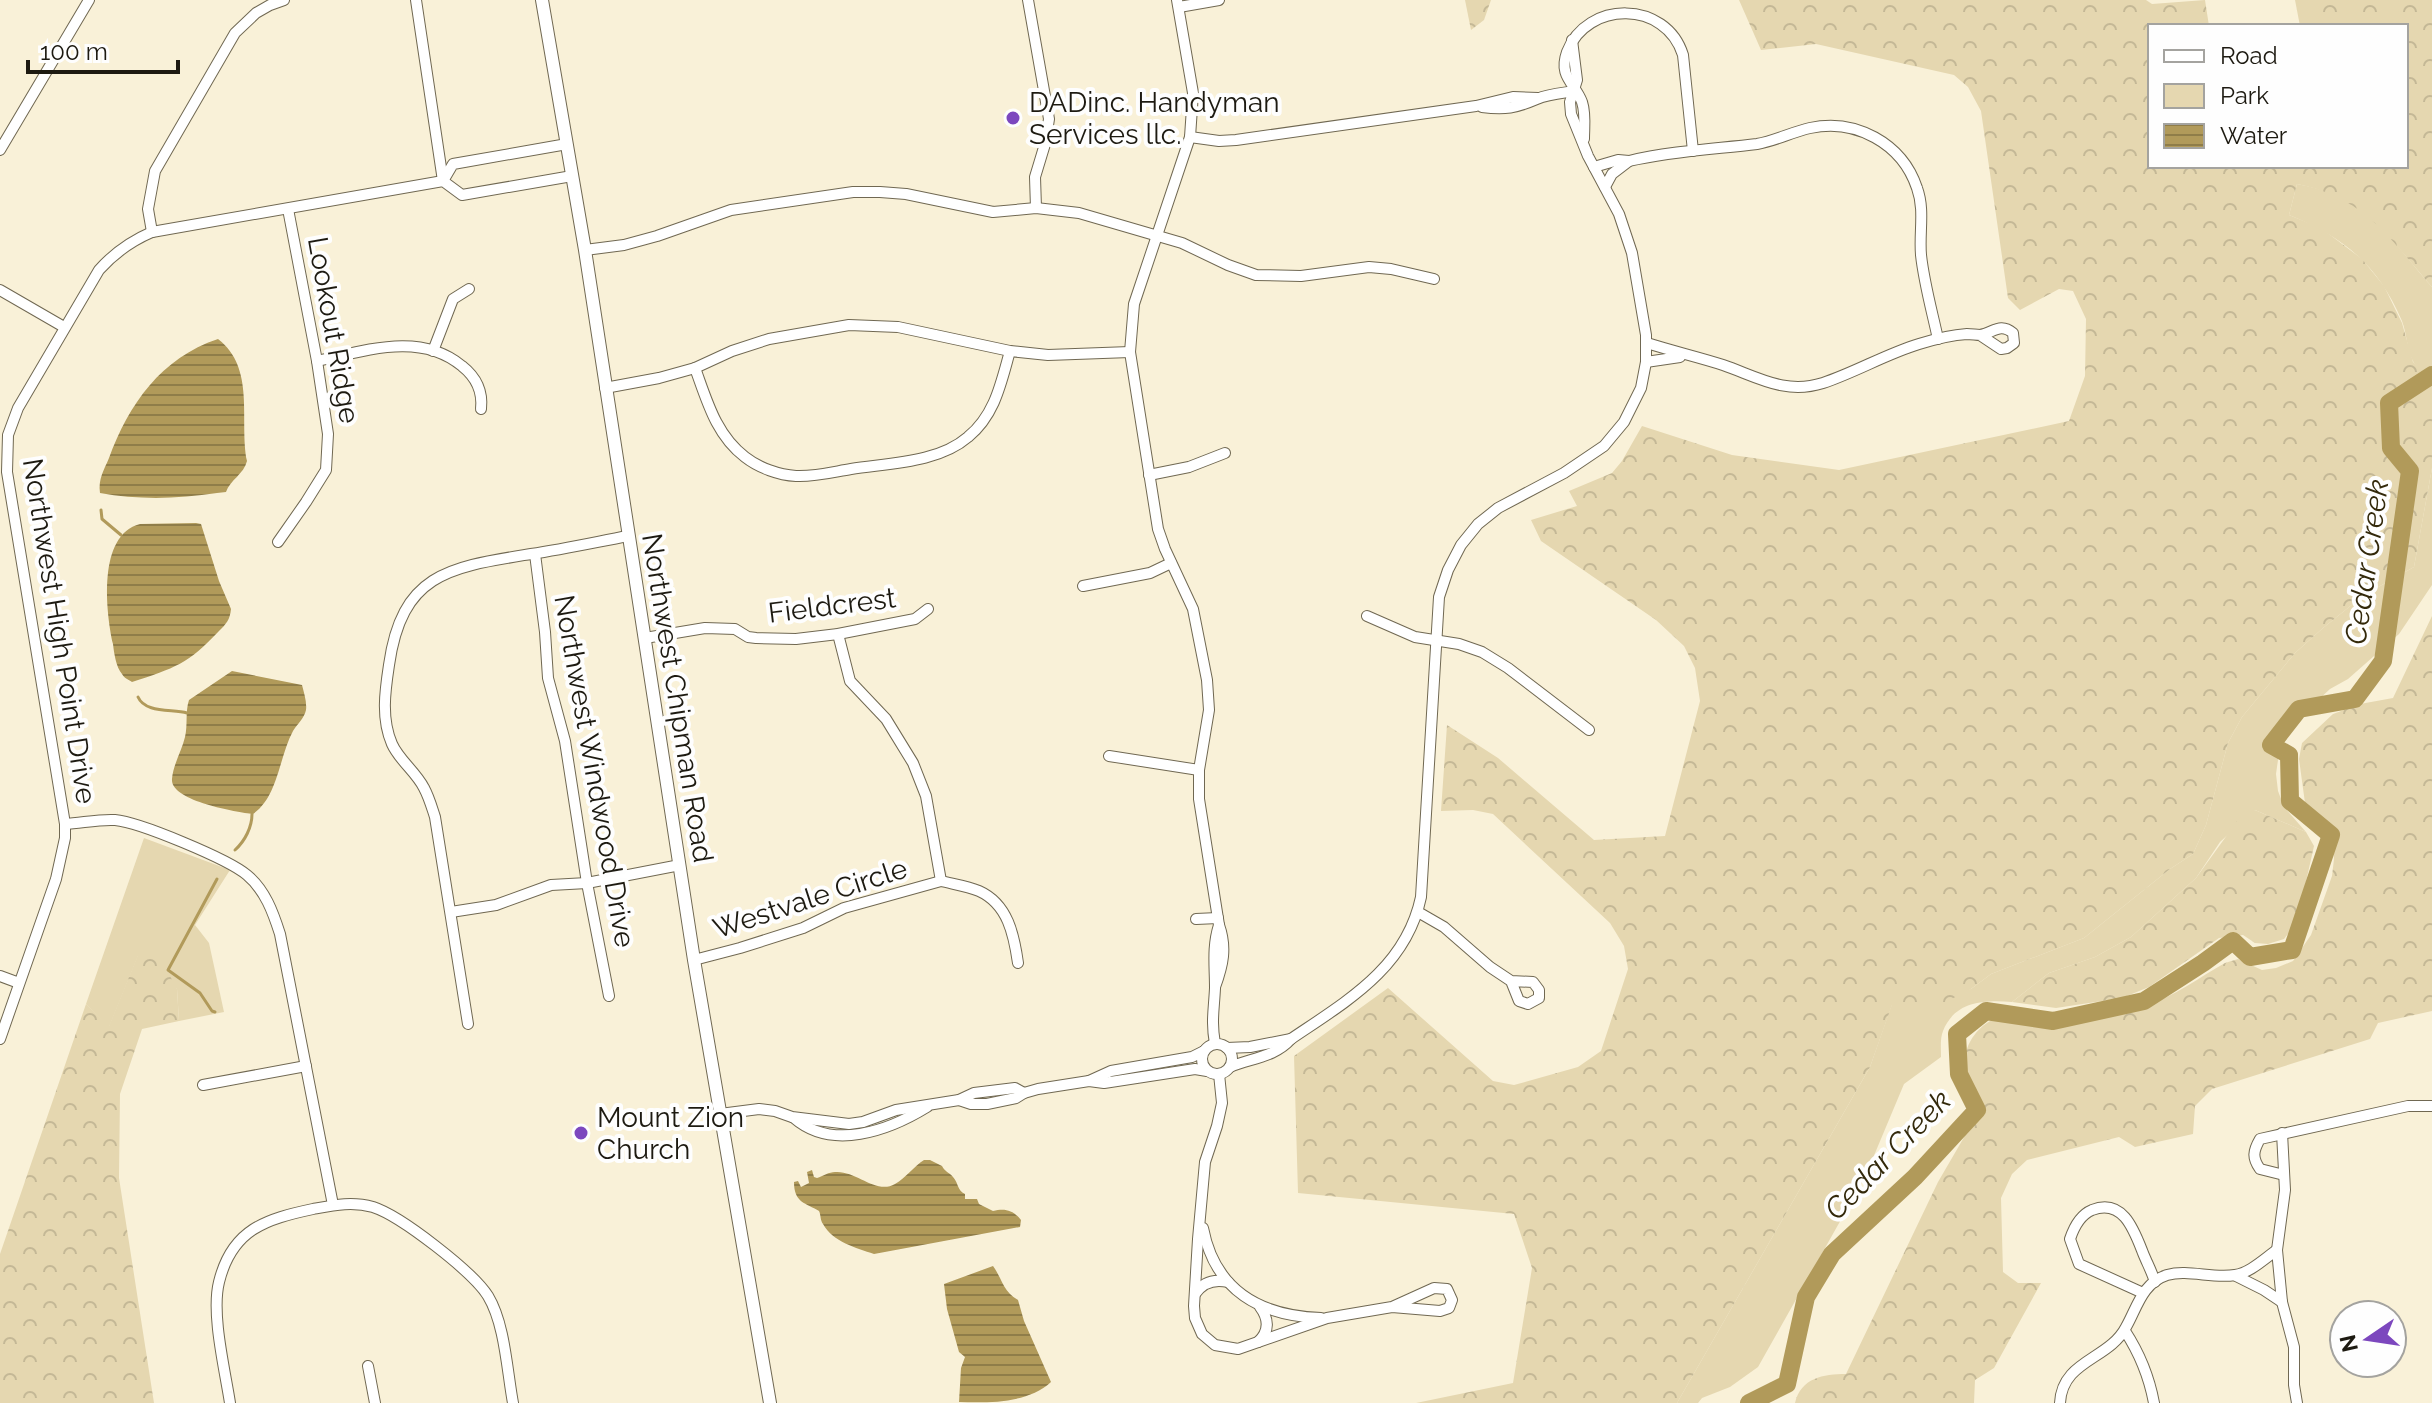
<svg xmlns="http://www.w3.org/2000/svg" width="2432" height="1403" font-family="Raleway,sans-serif">
	<defs>
		<pattern id="forest-crowns" width="20" height="18" patternUnits="userSpaceOnUse" patternTransform="scale(2)"><rect width="20" height="18" fill="#e5d7b0"/><path d="M2 6a3 3 0 1 1 6 0M12 15a3 3 0 1 1 6 0" fill="none" stroke="#c4b896"/></pattern>
		<pattern id="water-rules" width="6" height="5" patternUnits="userSpaceOnUse" patternTransform="scale(2)"><rect width="6" height="5" fill="#b19a5a"/><path d="M0 2.5h6" fill="none" stroke="#8f7d49"/></pattern>
	</defs>
	<rect width="100%" height="100%" fill="#f9f1d8"/>
	<g fill="#e5d7b0">
		<path d="M2297,184c26,5 53,14 73,33 22,19 42,48 62,70v92c-5,-5 -14,-10 -18,-16 -7,-11 -7,-29 -12,-42 -24,-56 -58,-84 -113,-106z"/>
		<path d="M2432,468v117l-33,49 -51,45 -18,10 -28,26 -21,24 -5,35 2,17 6,16 22,25 -51,-22 -35,32 -24,36 -65,59 -36,20 -46,16 -37,29c-28,-2 -57,-1 -69,29 -3,7 -2,18 -2,26l-37,27 -39,93 -107,190 -28,20 -28,11 -4,5h-21l193,-336 22,-63 79,-15 20,-15 93,-36 86,-69 23,-15 13,-29 22,-82 14,-26 53,-64 28,-25 41,-33 50,-28z"/>
		<path d="M144,838l86,32 -35,55 14,18 15,69 -45,9 -2,-32 -39,-33 -29,71 -23,-23z"/>
	</g>
	<g fill="url(#forest-crowns)">
		<path d="M1465,0h26l-7,20 -13,10z"/>
		<path d="M1739,0h407l6,4 53,-4 4,26h-59v140h256v-140h-106l-5,-26h137v287c-43,-49 -66,-89 -135,-103l-8,31 32,13 41,31 22,27 18,37 11,39 19,17v89l-18,99 -50,28 -41,33 -28,25 -53,64 -14,26 -22,82 -13,29 -23,15 -86,69 -93,36 -20,15 -43,22 -36,-6 -22,62 -193,336h-261l97,-20 19,-115 -18,-54 -216,-21 -4,-137 94,-68 105,93 21,4 64,-18 23,-16 27,-82 -4,-23 -14,-23 -117,-109 -20,-4 -32,1 6,-86 51,33 96,82 71,-4 35,-135 -5,-33 -11,-22 -28,-26 -115,-79 -10,-21 46,-14 -8,-15 43,-18 10,-12 20,-35 90,29 107,15 230,-49 16,-45 1,-57 -13,-28 -14,-2 -39,21 -12,-12 -27,-187 -13,-24 -14,-12 -138,-31 -55,6z"/>
		<path d="M2432,616v395l-54,12 -8,16 -158,50 -17,17 -2,28 -58,13 -16,-10 -92,23 -15,14 -11,24 2,74 15,11h23l-47,85 -19,12 -1,23h-179c6,-25 28,-29 51,-29l92,-192 32,-55c-7,-36 -18,-83 20,-106 16,-9 47,6 65,4 30,-4 62,-9 90,-19 28,-9 55,-29 80,-43l13,-4 24,11 14,-2 17,-7 18,-26 21,-59 2,-17 -1,-10 -16,-32 -12,-14 -6,-44 3,-16 31,-29 27,-10 33,-6z"/>
		<path d="M2255,810l51,22 8,14 -9,40 -14,44 -7,9 -16,5 -13,-1 -12,-8 -24,3 -70,49 -27,11 -66,10 -44,-6 37,-29 46,-16 36,-20 65,-59 47,-65z"/>
		<path d="M156,950l21,39 2,32 -37,8 -22,65 -1,84 35,225h-154v-149l86,-250 23,22 29,-71z"/>
	</g>
	<g fill="url(#water-rules)">
		<path d="M218,339c38,29 21,81 29,122 -3,13 -17,19 -21,31l-9,1c-39,6 -79,7 -117,0 -2,-14 4,-23 9,-35 20,-54 52,-100 109,-119z"/>
		<path d="M196,523l5,1 18,57 12,28c-1,11 -5,15 -12,22 -31,33 -44,37 -87,51 -4,-3 -7,-3 -10,-8 -6,-7 -8,-21 -9,-30 -7,-32 -16,-109 27,-120z"/>
		<path d="M232,671l70,14c2,8 5,17 4,25 -2,9 -9,14 -13,21 -14,26 -15,66 -40,83 -16,-2 -83,-13 -81,-35 1,-14 10,-29 13,-42 3,-12 0,-25 4,-37z"/>
		<path d="M924,1160h6l12,6c3,6 7,6 11,11 6,7 4,13 12,17v5h12l2,5 14,7c12,-3 20,-1 28,9l-1,7 -146,27c-18,-6 -41,-12 -51,-30 -3,-4 -2,-9 -4,-13 -13,-8 -25,-8 -25,-29l4,-1 3,6 8,-4 -2,-11 5,-2 2,7 3,1c6,-2 12,-6 18,-6 21,-2 41,23 60,12 11,-6 19,-18 29,-24z"/>
		<path d="M993,1266c9,12 10,26 25,34l6,21 27,61c-23,21 -60,21 -92,20l2,-34 4,-11 -6,-5 -12,-43 -3,-25z"/>
	</g>
	<g fill="none" stroke-linecap="round" stroke-linejoin="round">
		<g stroke="#b19a5a" stroke-width="3">
			<path d="M101,510l1,9 19,16"/>
			<path d="M138,697c7,16 33,12 49,16"/>
			<path d="M235,850c10,-9 17,-23 17,-36"/>
			<path d="M215,1012l-3,-1 -12,-18 -32,-23 49,-91"/>
		</g>
		<path stroke="#b19a5a" stroke-width="18" d="M1749,1403l38,-19 19,-87 26,-43 83,-77 62,-67 -18,-36 -2,-40 29,-23 67,10 91,-20 59,-38 30,-22 17,16 42,-7 39,-115 -41,-34 -1,-46 -18,-10 28,-36 56,-10 28,-38 27,-190 -19,-23 -2,-45 43,-28"/>
		<defs>
			<g id="minor">
				<path d="M416,0l27,181"/>
				<path d="M1028,0l21,119 -4,25 -10,33 1,31"/>
				<path d="M1177,0l16,93 -3,44 -56,167 -4,48 28,177 7,20 28,60 14,71 2,30 -10,60v29l20,126c8,23 4,40 -4,62"/>
				<path d="M1179,7l40,-7"/>
				<path d="M1482,107c23,3 34,1 55,-8 11,-5 26,-6 38,-8"/>
				<path d="M1190,137l29,4 17,-1 240,-34 37,-9 25,1"/>
				<path d="M1584,139c0,-12 2,-25 -2,-37 -7,-19 -24,-25 -15,-50 20,-52 99,-52 116,3l10,96"/>
				<path d="M0,150l89,-150"/>
				<path d="M1594,167l24,-7 11,1c42,-10 86,-12 128,-17 18,-3 35,-12 53,-16 45,-10 92,15 107,60 8,22 2,44 4,67 3,28 11,56 17,84"/>
				<path d="M443,181l10,-17 114,-20"/>
				<path d="M1605,187l7,-13 17,-13"/>
				<path d="M152,232l-4,-23 7,-38 80,-138 21,-20 14,-8 14,-5"/>
				<path d="M585,250l39,-5 33,-9 74,-26 122,-18h27l26,2 87,18 43,-4 43,5 103,30 46,22 28,10 45,1 68,-9 22,2 43,10"/>
				<path d="M0,290l64,37"/>
				<path d="M1647,343c25,8 51,14 76,22 35,12 62,30 100,18 33,-11 63,-29 96,-39 16,-5 33,-9 48,-10 5,0 9,1 13,1 13,-2 20,-13 33,-2l1,10 -7,5 -6,1 -21,-14"/>
				<path d="M433,351l20,-52 16,-10"/>
				<path d="M317,361c48,-10 103,-30 145,5 14,11 21,25 19,43"/>
				<path d="M1646,362l34,-5"/>
				<path d="M695,368c12,33 21,67 50,89 14,11 34,18 51,19 18,1 37,-4 55,-7 38,-6 87,-6 117,-32 27,-22 33,-54 42,-86"/>
				<path d="M605,388l54,-10 36,-10 37,-17 37,-12 80,-14 49,2 112,24 38,4 82,-3"/>
				<path d="M1149,475l40,-8 36,-14"/>
				<path d="M278,542l28,-40 20,-32 2,-36 -11,-73 -29,-152"/>
				<path d="M535,554l10,78 3,46 17,63 22,142 22,113"/>
				<path d="M1083,586l67,-13 21,-10"/>
				<path d="M1367,616l48,21 44,7 23,8 26,16 81,62"/>
				<path d="M838,634l12,47 36,38 27,44 13,33 15,85"/>
				<path d="M645,638l60,-10 30,1 13,8 8,1 40,1 42,-5 77,-15 13,-10"/>
				<path d="M1109,756l90,14"/>
				<path d="M65,824c17,-1 34,-5 50,-4 24,2 113,39 132,55 18,15 26,37 33,59l53,271"/>
				<path d="M941,881c12,3 27,5 38,10 29,13 35,44 39,72"/>
				<path d="M451,912l45,-7 55,-20 36,-2 93,-18"/>
				<path d="M1418,912l26,15 46,40 21,14 8,20 9,3 11,-6v-8l-6,-8 -22,-1"/>
				<path d="M1196,919l22,-1"/>
				<path d="M694,960l46,-12 63,-20 41,-20 97,-27"/>
				<path d="M0,976l19,7"/>
				<path d="M468,1024l-33,-207c-3,-9 -6,-20 -11,-29 -8,-16 -25,-28 -32,-44 -11,-25 -7,-53 -3,-79 13,-93 62,-98 142,-111 33,-5 65,-12 97,-18"/>
				<path d="M0,1039l56,-160 9,-41v-14l-58,-352 1,-37 10,-27 81,-138c16,-18 32,-29 53,-38l291,-51 19,14 110,-19"/>
				<circle cx="1217" cy="1059" r="15"/>
				<path d="M1215,1044c-4,-23 -1,-34 0,-56 0,-22 -3,-41 4,-63"/>
				<path d="M1227,1048l23,-1 41,-8"/>
				<path d="M1230,1067c22,-9 45,-10 61,-28 56,-38 115,-71 130,-142l18,-300 9,-27 13,-25 17,-21 20,-16 66,-35 40,-27 20,-24 17,-34 5,-26v-27l-14,-82 -13,-39 -31,-58 -17,-42 -1,-12 7,-22 -5,-40"/>
				<path d="M1219,1074l3,29 -5,23 -12,36 -7,77 -4,67 1,12 7,16 13,11 23,4 89,-31 65,-11 48,4 9,-3 3,-8 -5,-11 -13,-1 -42,19"/>
				<path d="M1089,1081l22,-10 81,-14 12,-6"/>
				<path d="M203,1085l103,-19"/>
				<path d="M959,1100l12,4h16l29,-6 8,-5 14,-4 51,-8 15,2 91,-14 12,2"/>
				<path d="M720,1114l39,-5 16,2 17,6 57,7 14,-2 33,-12 63,-10 15,-7 41,-5 9,5"/>
				<path d="M794,1118c38,33 94,13 133,-11"/>
				<path d="M2282,1133l3,57 -8,60 5,52 12,45v38l3,18"/>
				<path d="M2284,1175l-24,-6c-8,-11 -7,-18 0,-30l148,-33h24"/>
				<path d="M1203,1228c12,63 58,88 118,90"/>
				<path d="M2236,1276l28,14 18,12"/>
				<path d="M2143,1293l-64,-29 -9,-25c4,-12 10,-24 22,-29 31,-12 42,20 51,43 4,10 9,19 12,29"/>
				<path d="M1195,1294c8,-12 20,-15 33,-12"/>
				<path d="M2125,1331c15,23 24,45 29,72"/>
				<path d="M1258,1342c12,-11 11,-23 2,-35"/>
				<path d="M368,1366l7,37"/>
				<path d="M230,1403c-5,-33 -19,-89 -11,-121 13,-53 47,-63 94,-73 21,-4 39,-8 60,-2 28,9 100,65 115,89 17,28 19,75 25,107"/>
				<path d="M2060,1403c2,-43 49,-43 66,-76 11,-19 16,-44 41,-52 21,-6 46,4 68,0 15,-2 30,-17 42,-25"/>
			</g>
			<path id="major" d="M542,0l43,250 109,710 76,443"/>
		</defs>
		<use href="#minor" stroke="#706852" stroke-width="12"/>
		<use href="#major" stroke="#706852" stroke-width="14"/>
		<use href="#minor" stroke="#fff" stroke-width="10"/>
		<use href="#major" stroke="#fff" stroke-width="12"/>
	</g>
	<g fill="#7c47be" stroke="#fefefe" stroke-width="3">
		<circle cx="1013" cy="118" r="8"/>
		<circle cx="581" cy="1133" r="8"/>
	</g>
	<g text-anchor="middle" stroke-width="8" stroke-linejoin="round" paint-order="stroke">
		<g font-size="28" fill="#1d1a11" stroke="#fefefe" text-anchor="start">
			<text x="1029" y="112">DADinc. Handyman<tspan x="1029" dy="32">Services llc.</tspan></text>
			<text x="597" y="1127">Mount Zion<tspan x="597" dy="32">Church</tspan></text>
		</g>
		<g font-size="28" fill="#1d1a11" stroke="#fefefe">
			<text transform="translate(334 330) rotate(80)" y="10">Lookout Ridge</text>
			<text transform="translate(832 605) rotate(-7)" y="10">Fieldcrest</text>
			<text transform="translate(60 631) rotate(81)" y="10">Northwest High Point Drive</text>
			<text transform="translate(678 698) rotate(81)" y="10">Northwest Chipman Road</text>
			<text transform="translate(595 771) rotate(80)" y="10">Northwest Windwood Drive</text>
			<text transform="translate(810 898) rotate(-18)" y="10">Westvale Circle</text>
		</g>
		<g font-size="30" font-style="italic" fill="#33290b" stroke="#fefefe">
			<text transform="translate(2367 562) rotate(-82)" y="10">Cedar Creek</text>
			<text transform="translate(1888 1155) rotate(-46)" y="10">Cedar Creek</text>
		</g>
	</g>
	<rect x="2148" y="24" width="260" height="144" fill="#fefefe" stroke="#a4a39f" stroke-width="2"/>
	<rect x="2164" y="50" width="40" height="12" fill="#ffffff" stroke="#a4a39f" stroke-width="2"/>
	<text x="2220" y="64" font-size="24" fill="#1d1a11">Road</text>
	<rect x="2164" y="84" width="40" height="24" fill="#e5d7b0" stroke="#a4a39f" stroke-width="2"/>
	<text x="2220" y="104" font-size="24" fill="#1d1a11">Park</text>
	<rect x="2164" y="124" width="40" height="24" fill="url(#water-rules)" stroke="#a4a39f" stroke-width="2"/>
	<text x="2220" y="144" font-size="24" fill="#1d1a11">Water</text>
	<g transform="translate(2368 1339) rotate(257)"><circle r="38" fill="#fefefe" stroke="#a4a39f" stroke-width="2"/>
	<path d="M0-6L14 30L0 20L-14 30Z" fill="#7c47be"/>
	<text y="-12" font-size="22" font-weight="bold" text-anchor="middle" fill="#1d1a11">N</text>
	</g>
	<path d="M28 60v12h150v-12" fill="none" stroke="#1d1a11" stroke-width="4"/>
	<text x="40" y="60" font-size="24" fill="#1d1a11" stroke="#fefefe" stroke-width="6" paint-order="stroke">100 m</text>
</svg>
